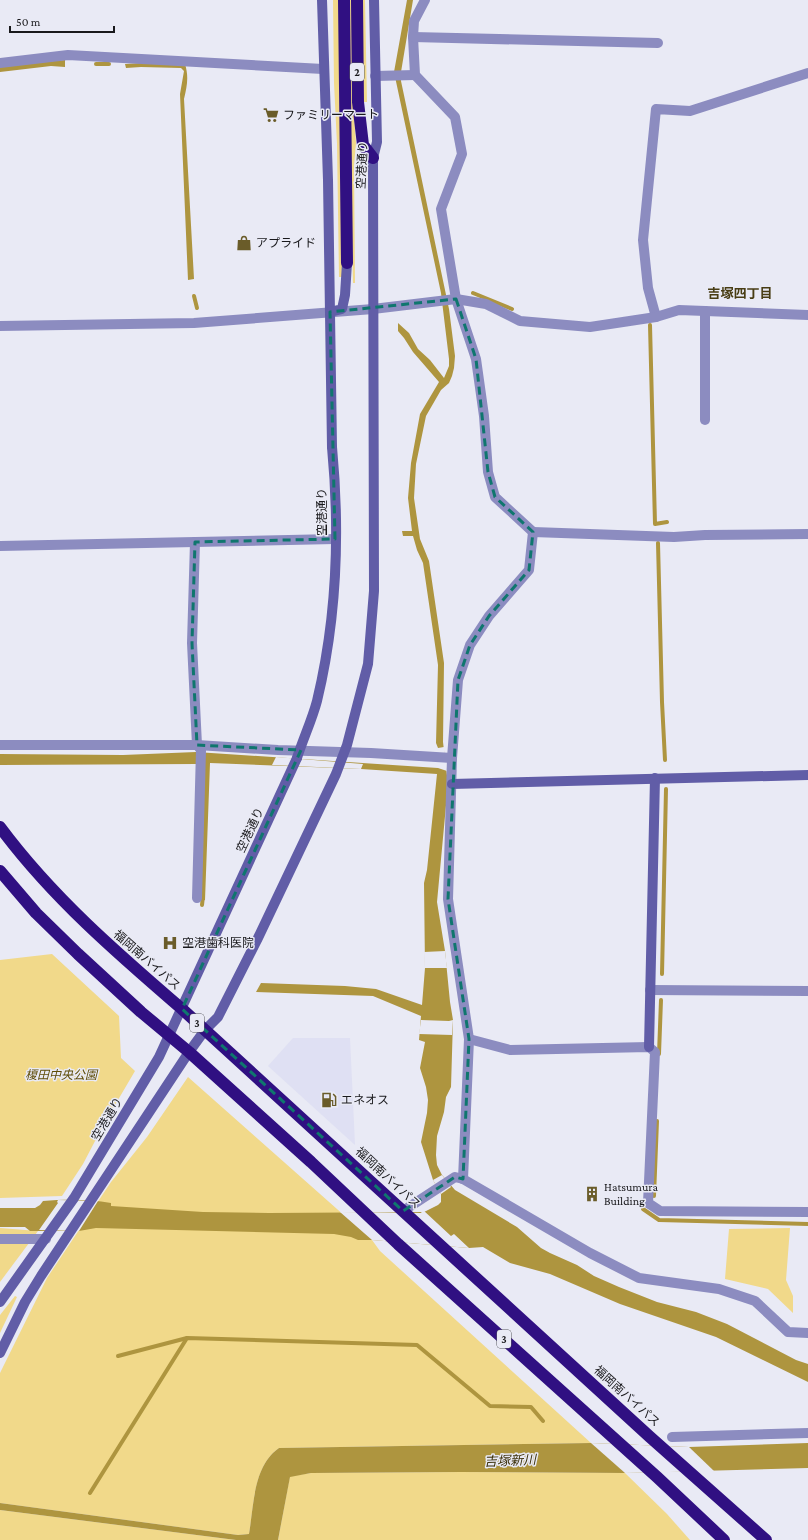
<svg xmlns="http://www.w3.org/2000/svg" width="808" height="1540" font-family="'Crimson Pro','Noto Sans JP',serif">
	<rect width="100%" height="100%" fill="#e9eaf5"/>
	<path fill="#dfe0f3" d="M293,1038h57l5,107 -87,-79z"/>
	<g fill="#f1d98a">
		<path d="M333,0h32l2,102h-14l3,41 -2,23 1,117h-2l-3,-140 -8,134h-3l-2,-133 -3,-61z"/>
		<path d="M52,954l67,62 2,42 14,13 -30,51 -22,42 -21,32 -62,2v-238z"/>
		<path d="M188,1077l184,163 8,11 211,192 -312,5c-26,18 -25,58 -30,86l-11,1 -238,-32v-130l47,-95 64,-96 36,-45z"/>
		<path d="M0,1228l38,3 -38,51z"/>
		<path d="M790,1228l-4,52 7,16v17l-25,-24 -43,-10 4,-50z"/>
		<path d="M15,1296l2,1 -17,36v-18z"/>
		<path d="M461,1472l164,1 42,41 23,26h-412l12,-64 21,-3z"/>
		<path d="M0,1510l236,30h-236z"/>
	</g>
	<g fill="#ae953f">
		<path d="M407,0h6l-12,72v9l48,228 6,47 -1,12 -2,8 -3,7 -8,7 -15,26 -10,48 -2,34 6,41 9,22 15,102 -1,79 5,42 -11,118 8,49 5,51 3,18 -2,67 -5,10 -2,15 -7,24 -1,19 1,10 5,10 13,15 62,37 24,21 9,5 27,12 17,11 25,11 38,15 39,10 31,12 69,36 12,4v18l-92,-45 -96,-33 -70,-30 -40,-11 -27,-16 -14,1 -97,-8h-14l-7,-3 -17,-3 -238,-6 -17,3h-49l-5,-4h-25v-19h35l5,-3 3,-4c22,-2 46,-2 68,2v3l92,6 66,1 155,-1 14,-7 3,-3v-8l-8,-14 -12,-38 6,-29 1,-13 -2,-13 -6,-19 5,-26 -6,-2 2,-24 -48,-20 -117,-4 5,-9 84,3 31,3 46,16 3,-37 -1,-85 3,-13 10,-96 -76,-5 -151,-6 -5,137 -4,1 -5,-137 -196,1v-11l123,1 73,-3 242,16v-20l-2,-5 2,-78 -15,-102 -6,-13 -4,-14h-10l-1,-5h10l-4,-33 3,-35 9,-49 19,-32 -26,-30 -9,-14 -6,-7v-8l11,10 9,16 12,11 14,18 5,-12v-7l-8,-66 -47,-221z"/>
		<path d="M65,60v7l-14,-1 -51,6v-6z"/>
		<path d="M141,63l44,1c4,13 2,22 -1,35l10,180 -6,1 -8,-186 4,-23 -3,-3 -40,-1 -15,1 -1,-4z"/>
		<path d="M591,1443l98,4 119,-4v25l-183,5 -164,-1 -150,1 -21,4 -12,63h-42l-236,-30v-7l238,32 11,-1c5,-29 4,-68 30,-86z"/>
	</g>
	<g fill="#e9eaf5">
		<path d="M444,747l3,24 -9,-3v-20z"/>
		<path d="M276,757l87,7 -2,5 -89,-4z"/>
		<path d="M445,951l2,17h-22l-1,-16z"/>
		<path d="M421,1020l28,1 4,-1 -1,15 -33,-1z"/>
		<path d="M442,1175l9,12 -10,7 -8,-14z"/>
		<path d="M58,1200l40,1 -19,30 -40,-1 19,-27 -1,-1z"/>
		<path d="M423,1210l28,26 3,-2 15,14 -97,-8 -32,-28 81,1z"/>
		<path d="M591,1443l98,4 25,24 -89,2z"/>
	</g>
	<g fill="none" stroke-linecap="round" stroke-linejoin="round">
		<g stroke="#ae953f" stroke-width="4">
			<path d="M96,64h13"/>
			<path d="M473,293l39,16"/>
			<path d="M194,296l3,12"/>
			<path d="M650,325l5,199 12,-2"/>
			<path d="M658,543l4,159 3,58"/>
			<path d="M202,905l1,-9"/>
			<path d="M662,974l4,-185"/>
			<path d="M659,1054l2,-54"/>
			<path d="M654,1196l3,-75"/>
			<path d="M643,1209l16,11 149,4"/>
			<path d="M118,1356l69,-18"/>
			<path d="M90,1493l97,-155 230,7 73,61 41,1 12,14"/>
		</g>
		<g stroke="#8c8cc0" stroke-width="10">
			<path d="M425,0l-11,21 -1,16 2,38 40,42 7,37 -21,55 15,90 20,60 8,57 4,56 7,25 38,35 -4,38 -40,46 -19,29 -12,35 -6,78 -4,141 21,140 -6,140"/>
			<path d="M413,37l245,6"/>
			<path d="M0,63l68,-8 255,14"/>
			<path d="M375,76l40,-1"/>
			<path d="M656,317l-8,-29 -5,-48 13,-131 34,2 118,-38"/>
			<path d="M0,326l194,-3 179,-14 83,-10 30,5 34,17 70,6 66,-10 23,-7 129,5"/>
			<path d="M705,420v-109"/>
			<path d="M533,532l141,5 31,-2 103,-1"/>
			<path d="M195,542l-3,101 5,102 4,5 -4,148"/>
			<path d="M0,546l335,-7"/>
			<path d="M0,745h197l81,5 93,3 81,5"/>
			<path d="M650,990l158,1"/>
			<path d="M469,1039l41,11 139,-3 6,5 -7,151 12,8 148,1"/>
			<path d="M403,1211l52,-34 8,2 127,74 49,25 80,11 36,12 33,31 20,1"/>
			<path d="M0,1239h46"/>
			<path d="M672,1437l136,-4"/>
		</g>
		<g stroke="#615da7" stroke-width="10">
			<path d="M322,0l6,180 4,267"/>
			<path d="M330,312l12,-3 3,-14 2,-32"/>
			<path d="M452,784l356,-9"/>
			<path d="M649,1047l6,-269"/>
			<path d="M0,1302l74,-104 85,-141 138,-299"/>
			<path d="M0,1353l25,-51 16,-26 148,-224 16,-22 13,-13 39,-77 79,-166 11,-29 21,-81 6,-73 -1,-433 4,-16 -3,-142"/>
		</g>
		<g stroke="#301082" stroke-width="12">
			<path d="M344,0l3,263"/>
			<path d="M357,0l1,102 5,43 10,13"/>
			<path d="M0,827c52,70 117,126 182,182l468,428 116,103"/>
			<path d="M0,871l36,42 42,41 63,58 48,40 122,110 87,82 259,233 67,63"/>
		</g>
		<path stroke="#615da7" stroke-width="10" d="M297,758c6,-19 15,-38 20,-57 20,-83 23,-169 15,-254"/>
	</g>
	<path fill="none" stroke="#0f766e" stroke-width="3" stroke-dasharray="8 5" stroke-linejoin="round" d="M456,299l20,60 12,113 7,25 38,35 -4,38 -40,46 -19,29 -12,35 -10,219 21,140 -6,140 -8,-2 -52,34 -221,-202 119,-259 -104,-5 -5,-102 3,-101 140,-3 -5,-227z"/>
	<defs>
		<symbol id="supermarket-bare" viewBox="-9 -9 18 18"><path d="M-6-5.5h2.5l.6 2H6L4.5 2H-2.5L-4.4-4H-6ZM-1.5 3.2a1.3 1.3 0 1 0 .1 0ZM3 3.2a1.3 1.3 0 1 0 .1 0Z" fill="#6a5c29" stroke="#e9eaf5" stroke-width="2.5" paint-order="stroke"/></symbol>
		<symbol id="shop-bare" viewBox="-9 -9 18 18"><path d="M-5-2.5h2.3a2.7 3.5 0 0 1 5.4 0H5L5.5 6h-11ZM-1.5-2.5h3a1.5 2.3 0 0 0-3 0Z" fill="#6a5c29" stroke="#e9eaf5" stroke-width="2.5" paint-order="stroke"/></symbol>
		<symbol id="hospital-bare" viewBox="-9 -9 18 18"><path d="M-5-5h3v3.5h4V-5h3V5h-3V1.5h-4V5h-3Z" fill="#6a5c29" stroke="#e9eaf5" stroke-width="2.5" paint-order="stroke"/></symbol>
		<symbol id="fuel-bare" viewBox="-9 -9 18 18"><path d="M-5.5-6h7V0h2V4h1.3V-2.5L3-4.5l.8-.8L6-3V5H2.5V1h-1V6h-7ZM-4.2-4.7v3.2H.2V-4.7Z" fill="#6a5c29" stroke="#e9eaf5" stroke-width="2.5" paint-order="stroke"/></symbol>
		<symbol id="building-bare" viewBox="-9 -9 18 18"><path d="M-4-6H4V6H1V3H-1V6H-4ZM-2.5-4.3h1.7v1.8h-1.7ZM.8-4.3h1.7v1.8H.8ZM-2.5-1h1.7V.8h-1.7ZM.8-1h1.7V.8H.8Z" fill="#6a5c29" stroke="#e9eaf5" stroke-width="2.5" paint-order="stroke"/></symbol>
	</defs>
	<g fill-rule="evenodd">
		<use href="#supermarket-bare" x="260" y="104" width="22" height="22"/>
		<use href="#shop-bare" x="233" y="232" width="22" height="22"/>
		<use href="#hospital-bare" x="159" y="932" width="22" height="22"/>
		<use href="#fuel-bare" x="318" y="1089" width="22" height="22"/>
		<use href="#building-bare" x="581" y="1183" width="22" height="22"/>
	</g>
	<g text-anchor="middle" stroke-width="3" stroke-linejoin="round" paint-order="stroke">
		<g fill="#e9eaf5" stroke="#57585d" stroke-width="1">
			<rect x="350" y="63" width="14" height="18" rx="3"/>
			<rect x="190" y="1014" width="14" height="18" rx="3"/>
			<rect x="497" y="1330" width="14" height="18" rx="3"/>
		</g>
		<g font-size="11" font-weight="bold" fill="#19191c">
			<text x="357" y="76">2</text>
			<text x="197" y="1027">3</text>
			<text x="504" y="1343">3</text>
		</g>
		<g font-size="12" fill="#19191c" stroke="#e9eaf5" text-anchor="start">
			<text x="283" y="119">ファミリーマート</text>
			<text x="256" y="247">アプライド</text>
			<text x="182" y="947">空港歯科医院</text>
			<text x="341" y="1104">エネオス</text>
			<text x="604" y="1191">Hatsumura<tspan x="604" dy="14">Building</tspan></text>
		</g>
		<g font-size="12" fill="#19191c" stroke="#e9eaf5">
			<text transform="translate(362 165) rotate(-87)" y="4">空港通り</text>
			<text transform="translate(322 512) rotate(-90)" y="4">空港通り</text>
			<text transform="translate(250 830) rotate(-65)" y="4">空港通り</text>
			<text transform="translate(147 960) rotate(41)" y="4">福岡南バイパス</text>
			<text transform="translate(107 1119) rotate(-59)" y="4">空港通り</text>
			<text transform="translate(388 1178) rotate(43)" y="4">福岡南バイパス</text>
			<text transform="translate(627 1396) rotate(42)" y="4">福岡南バイパス</text>
		</g>
		<g font-size="12" font-style="italic" fill="#5f4d08" stroke="#e9eaf5">
			<text x="61" y="1079">榎田中央公園</text>
		</g>
		<g font-size="13" font-weight="bold" fill="#483d14" stroke="#e9eaf5">
			<text x="740" y="298">吉塚四丁目</text>
		</g>
		<g font-size="13" font-style="italic" fill="#3c310b" stroke="#e9eaf5">
			<text transform="translate(510 1460) rotate(-2)" y="5">吉塚新川</text>
		</g>
	</g>
	<path d="M10 26v6h104v-6" fill="none" stroke="#19191c" stroke-width="2"/>
	<text x="16" y="26" font-size="12" fill="#19191c" stroke="#e9eaf5" stroke-width="3" paint-order="stroke">50 m</text>
</svg>
